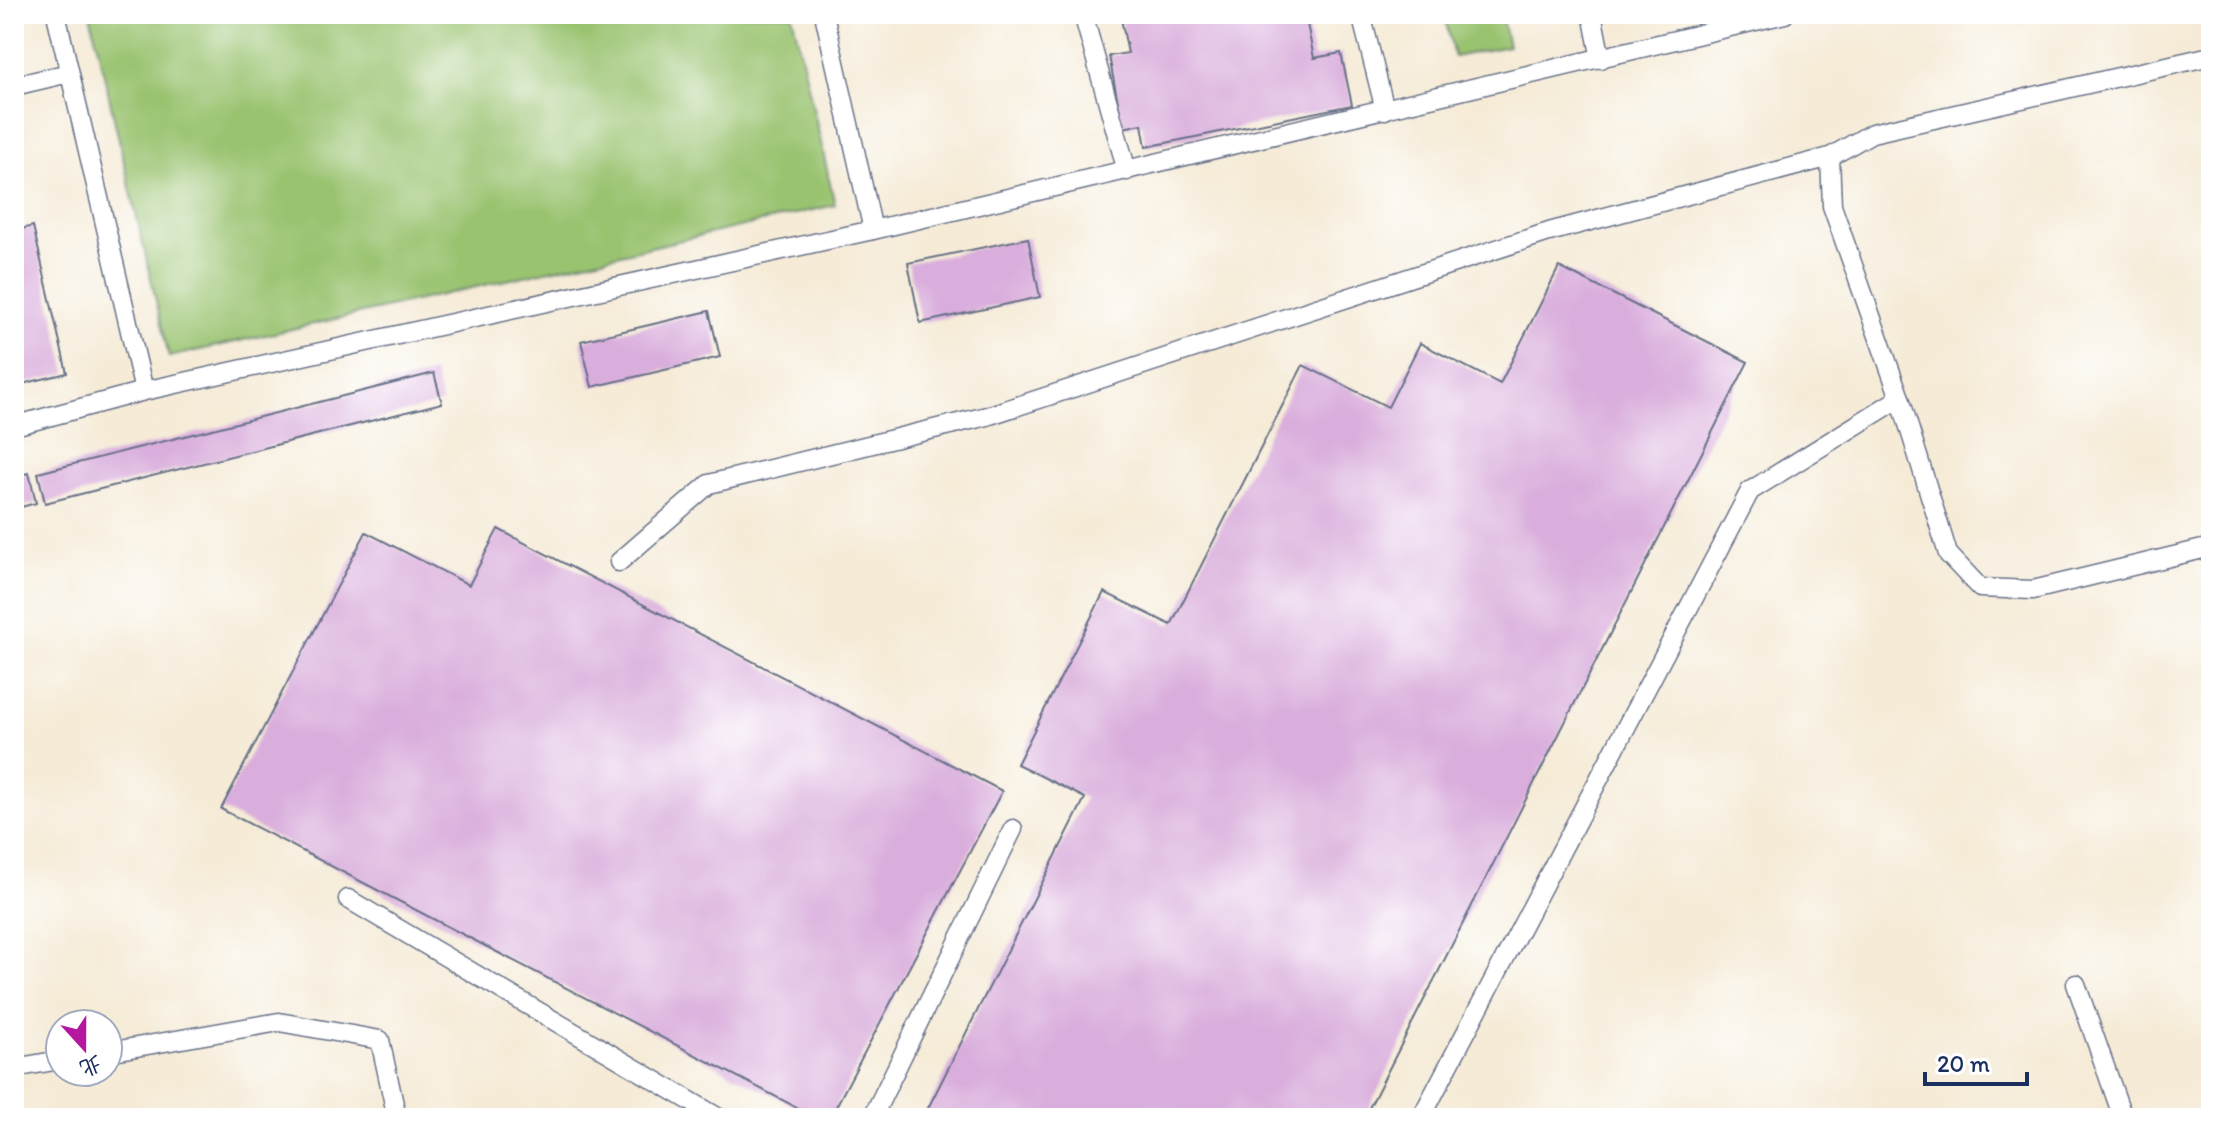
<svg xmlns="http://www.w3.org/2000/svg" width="2225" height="1132" font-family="Itim,'LXGW WenKai TC',sans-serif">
	<rect width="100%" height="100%" fill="#fff"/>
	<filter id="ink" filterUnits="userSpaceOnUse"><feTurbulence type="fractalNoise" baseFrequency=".0125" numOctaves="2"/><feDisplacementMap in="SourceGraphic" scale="16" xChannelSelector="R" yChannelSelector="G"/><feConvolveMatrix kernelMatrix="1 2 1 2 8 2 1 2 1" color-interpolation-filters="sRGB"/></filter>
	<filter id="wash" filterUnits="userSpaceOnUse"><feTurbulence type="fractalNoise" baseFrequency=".006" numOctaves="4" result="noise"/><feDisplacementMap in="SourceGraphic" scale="32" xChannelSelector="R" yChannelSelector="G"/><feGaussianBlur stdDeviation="1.8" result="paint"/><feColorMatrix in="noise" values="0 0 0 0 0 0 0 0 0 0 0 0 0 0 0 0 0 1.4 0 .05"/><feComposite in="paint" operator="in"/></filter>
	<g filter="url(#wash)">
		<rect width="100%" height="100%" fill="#f5ebd7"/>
		<g fill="#9ac36f" stroke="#5a7966" stroke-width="2">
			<path d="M90,14h702l43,191 -666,152z"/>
			<path d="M1444,14h57l7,32 -54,11z"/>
		</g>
		<g id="blocks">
			<g fill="#d9addc">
				<path d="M1120,14h185l9,44 27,-5 11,52 -206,42 -4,-23 -19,4 -14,-72 19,-3z"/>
				<path d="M33,226l34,147 -53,13v-155z"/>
				<path d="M1028,238l12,59 -120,26 -12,-60z"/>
				<path d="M1559,267l189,95 -384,756h-441l162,-320 -68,-34 87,-172 67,33 132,-260 85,42 32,-64 80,41z"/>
				<path d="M709,311l11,46 -128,30 -11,-46z"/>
				<path d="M434,373l8,30 -397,100 -7,-30z"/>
				<path d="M29,473l7,30 -22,6v-33z"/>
				<path d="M498,529l504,262 -172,327h-13l-596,-309 145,-277 103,53z"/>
			</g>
		</g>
	</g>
	<g filter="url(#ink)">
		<use href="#blocks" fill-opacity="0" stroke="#677188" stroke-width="2"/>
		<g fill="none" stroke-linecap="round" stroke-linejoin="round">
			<defs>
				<g id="service">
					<path d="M56,14l88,377"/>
					<path d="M824,14l49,216 912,-216"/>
					<path d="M1083,14l44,157"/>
					<path d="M1361,14l24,96"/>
					<path d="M1592,14l9,45"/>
					<path d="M2211,56l-339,77 -42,24 2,49 68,192 48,156 32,34 53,2 178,-43"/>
					<path d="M14,86l55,-13"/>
					<path d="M14,426l130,-35 729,-161"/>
					<path d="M619,562l90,-78 278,-68 562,-184 281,-75"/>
					<path d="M348,899l371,219"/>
					<path d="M2076,984l47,134"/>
					<path d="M108,1052l171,-30 101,18 17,78"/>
					<path d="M14,1068l46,-8"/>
					<path d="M872,1118l141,-289"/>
					<path d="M1421,1118l329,-627 150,-93"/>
				</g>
			</defs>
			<use href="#service" stroke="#677188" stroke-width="21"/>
			<use href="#service" stroke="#fff" stroke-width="18"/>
		</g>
	</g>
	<rect width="2225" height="1132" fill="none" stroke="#fff" stroke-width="48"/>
	<g transform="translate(84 1048) rotate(159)"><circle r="38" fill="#ffffff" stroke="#a4acbf" stroke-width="2"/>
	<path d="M0-6L14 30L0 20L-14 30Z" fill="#b5179e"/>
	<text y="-12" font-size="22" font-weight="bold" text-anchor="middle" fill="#1b2f5e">北</text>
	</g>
	<path d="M1925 1072v12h102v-12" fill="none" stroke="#1b2f5e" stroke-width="4"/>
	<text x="1937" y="1072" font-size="24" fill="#1b2f5e" stroke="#ffffff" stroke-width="6" paint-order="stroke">20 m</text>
</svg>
